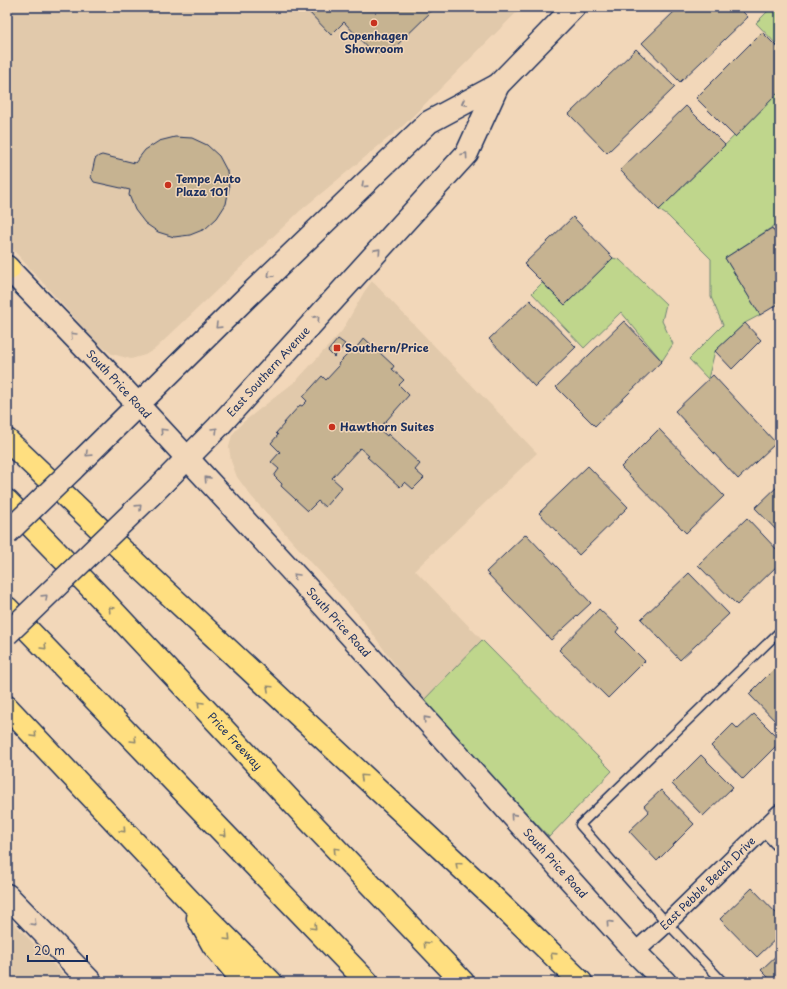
<svg xmlns="http://www.w3.org/2000/svg" width="787" height="989" font-family="'Playpen Sans',sans-serif">
	<rect width="100%" height="100%" fill="#f2d7b9"/>
	<filter id="ink" filterUnits="userSpaceOnUse"><feTurbulence type="fractalNoise" baseFrequency=".025" numOctaves="2"/><feDisplacementMap in="SourceGraphic" scale="8" xChannelSelector="R" yChannelSelector="G"/><feConvolveMatrix kernelMatrix="1 2 1 2 8 2 1 2 1" color-interpolation-filters="sRGB"/></filter>
	<g filter="url(#ink)">
		<g fill="#e1c9ab">
			<path d="M7,7h511l2,2 -116,116 -103,85 -146,139 -10,6 -14,4 -19,-5 -15,-11 -90,-100z"/>
			<path d="M372,281l165,172 -122,117 67,70 -60,62 -63,-87 -108,-119 -14,-19 -6,-16 -2,-14 3,-12 10,-12 55,-43 45,-49 22,-39z"/>
			<path d="M7,916l64,66h-64z"/>
		</g>
		<g fill="#bfd68c" stroke="#6d8275">
			<path d="M772,7h8v41l-24,-25z"/>
			<path d="M780,91v112l-1,2 1,17 -55,36 35,57 -15,8 -30,28 -7,28 -19,-20 34,-34 -12,-28v-38l-43,-43 -9,-6z"/>
			<path d="M613,258l7,2 46,44 -4,17 11,23 -11,17 -41,-49 -37,36 -52,-55 10,-10 23,22z"/>
			<path d="M482,640l130,131 -63,66 -127,-135z"/>
		</g>
		<g fill="#c6b391" stroke="#1b2f5e">
			<path d="M304,7h132l-44,43 -8,4 -7,-1 -7,-3 -26,-28 -13,13z"/>
			<path d="M679,7h59l10,10 -68,65 -38,-39z"/>
			<path d="M762,32l18,18v41l-45,46 -39,-39z"/>
			<path d="M636,49l39,38 -68,66 -38,-39z"/>
			<path d="M686,106l39,39 -66,65 -39,-40z"/>
			<path d="M175,137l17,1 15,7 12,11 8,15 2,17 -3,16 -9,14 -12,11 -15,6 -16,2 -16,-5 -13,-9 -10,-13 -6,-15 1,-5 -36,-8 -3,-5 4,-18 4,-3 3,-1 33,8 10,-13 14,-9z"/>
			<path d="M573,217l40,41 -48,47 -41,-41z"/>
			<path d="M772,228l8,13v62l-20,12 -35,-57z"/>
			<path d="M530,300l46,47 -41,40 -46,-48z"/>
			<path d="M624,321l38,40 -67,65 -39,-39z"/>
			<path d="M745,323l16,17 -29,29 -17,-18z"/>
			<path d="M364,338l30,28 -2,3 12,11 -5,5 10,10 -30,34 8,7 1,-2 32,30 -5,6 9,8 -11,11 -8,-7 -5,5 -33,-30 2,-1 -9,-8 -28,30 10,9 -17,20 -7,-6 -10,10 -27,-25 1,-2 -8,-8 5,-7 -8,-7 9,-10 -9,-9 7,-8 -2,-2 8,-9h-1l17,-19 2,1 5,-5 -4,-4 19,-21 4,4 13,-14 -1,-2 17,-17 1,1z"/>
			<path d="M338,339l7,5 -11,13 -6,-6z"/>
			<path d="M713,375l63,68 -38,36 -63,-68z"/>
			<path d="M659,429l65,67 -38,37 -65,-66z"/>
			<path d="M588,466l40,41 -49,48 -40,-42z"/>
			<path d="M780,484v50l-25,-26z"/>
			<path d="M747,518l33,35v10l-43,42 -39,-40z"/>
			<path d="M526,534l65,69 -40,37 -65,-68z"/>
			<path d="M689,573l40,41 -49,46 -39,-41z"/>
			<path d="M599,609l20,19 -3,4 29,29 -37,37 -49,-48z"/>
			<path d="M778,665l2,2v59l-31,-32z"/>
			<path d="M754,714l26,26v2l-37,37 -32,-33 22,-22 5,5z"/>
			<path d="M701,755l32,32 -30,29 -31,-32z"/>
			<path d="M661,790l33,34 -37,37 -28,-30 20,-19 -5,-6z"/>
			<path d="M752,888l28,29v18l-23,22 -37,-38z"/>
			<path d="M780,952v30h-7l-12,-12z"/>
		</g>
		<g fill="none" stroke-linecap="round" stroke-linejoin="round">
			<defs>
				<path id="service" d="M723,982l-56,-59 -87,-98 200,-194"/>
				<g id="minor">
					<path d="M766,828l14,15"/>
					<path id="s1" d="M635,952l32,-29 113,-110"/>
				</g>
				<g id="secondary">
					<path id="s2" d="M7,267l97,101 219,237 312,347 30,30"/>
					<path d="M72,470l174,-172 183,-176 69,-37 76,-78"/>
					<path id="s3" d="M154,492l64,-65 249,-274 31,-68"/>
					<path d="M7,895l84,87"/>
				</g>
				<g id="motorway">
					<path d="M7,267l2,2"/>
					<path d="M7,440l136,130 351,328 87,84"/>
					<path id="s4" d="M7,501l94,97 202,216 160,168"/>
					<path d="M7,608l360,374"/>
					<path d="M7,707l183,194 81,81"/>
					<path d="M198,918l15,27 31,37"/>
				</g>
			</defs>
			<use href="#service" stroke="#1b2f5e" stroke-width="11"/>
			<use href="#minor" stroke="#1b2f5e" stroke-width="20"/>
			<use href="#secondary" stroke="#1b2f5e" stroke-width="25"/>
			<use href="#motorway" stroke="#1b2f5e" stroke-width="25"/>
			<use href="#service" stroke="#f2d7b9" stroke-width="8"/>
			<use href="#minor" stroke="#f2d7b9" stroke-width="17"/>
			<use href="#secondary" stroke="#f2d7b9" stroke-width="22"/>
			<use href="#motorway" stroke="#ffdf80" stroke-width="22"/>
			<defs>
				<g id="secondary-bridge">
					<path d="M7,533l65,-63"/>
					<path d="M7,634l147,-142"/>
				</g>
			</defs>
			<use href="#secondary-bridge" stroke="#1b2f5e" stroke-width="25" stroke-linecap="butt"/>
			<use href="#secondary-bridge" stroke="#f2d7b9" stroke-width="22"/>
		</g>
		<defs><path id="oneway-chevron" d="M-2-3.5L2.5 0L-2 3.5" fill="none" stroke-width="1.6" stroke-linecap="round" stroke-linejoin="round"/></defs>
		<g stroke="#86838c">
			<use href="#oneway-chevron" transform="translate(464 103) rotate(152)"/>
			<use href="#oneway-chevron" transform="translate(465 155) rotate(-54)"/>
			<use href="#oneway-chevron" transform="translate(364 185) rotate(136)"/>
			<use href="#oneway-chevron" transform="translate(378 251) rotate(-48)"/>
			<use href="#oneway-chevron" transform="translate(270 275) rotate(136)"/>
			<use href="#oneway-chevron" transform="translate(317 318) rotate(-48)"/>
			<use href="#oneway-chevron" transform="translate(218 326) rotate(136)"/>
			<use href="#oneway-chevron" transform="translate(73 335) rotate(-134)"/>
			<use href="#oneway-chevron" transform="translate(215 430) rotate(-46)"/>
			<use href="#oneway-chevron" transform="translate(163 431) rotate(-133)"/>
			<use href="#oneway-chevron" transform="translate(88 454) rotate(136)"/>
			<use href="#oneway-chevron" transform="translate(207 479) rotate(-133)"/>
			<use href="#oneway-chevron" transform="translate(139 507) rotate(-44)"/>
			<use href="#oneway-chevron" transform="translate(296 576) rotate(-133)"/>
			<use href="#oneway-chevron" transform="translate(45 597) rotate(-44)"/>
			<use href="#oneway-chevron" transform="translate(426 719) rotate(-132)"/>
			<use href="#oneway-chevron" transform="translate(513 816) rotate(-132)"/>
			<use href="#oneway-chevron" transform="translate(34 923) rotate(46)"/>
			<use href="#oneway-chevron" transform="translate(609 923) rotate(-132)"/>
		</g>
		<g stroke="#8d876f">
			<use href="#oneway-chevron" transform="translate(111 609) rotate(-133)"/>
			<use href="#oneway-chevron" transform="translate(44 647) rotate(46)"/>
			<use href="#oneway-chevron" transform="translate(269 688) rotate(-137)"/>
			<use href="#oneway-chevron" transform="translate(200 704) rotate(-133)"/>
			<use href="#oneway-chevron" transform="translate(34 735) rotate(47)"/>
			<use href="#oneway-chevron" transform="translate(134 740) rotate(46)"/>
			<use href="#oneway-chevron" transform="translate(363 777) rotate(-137)"/>
			<use href="#oneway-chevron" transform="translate(123 830) rotate(47)"/>
			<use href="#oneway-chevron" transform="translate(224 834) rotate(46)"/>
			<use href="#oneway-chevron" transform="translate(336 850) rotate(-134)"/>
			<use href="#oneway-chevron" transform="translate(458 865) rotate(-137)"/>
			<use href="#oneway-chevron" transform="translate(314 927) rotate(46)"/>
			<use href="#oneway-chevron" transform="translate(228 938) rotate(46)"/>
			<use href="#oneway-chevron" transform="translate(426 944) rotate(-134)"/>
			<use href="#oneway-chevron" transform="translate(553 955) rotate(-136)"/>
		</g>
	</g>
	<g fill="#c8321e" stroke="#f2d7b9" stroke-width="1.5">
		<circle cx="374" cy="23" r="4"/>
		<circle cx="168" cy="185" r="4"/>
		<rect x="333" y="344" width="8" height="8" rx="2"/>
		<circle cx="332" cy="427" r="4"/>
	</g>
	<g text-anchor="middle" stroke-width="3" stroke-linejoin="round" paint-order="stroke">
		<g font-size="11" font-weight="bold" fill="#1b2f5e" stroke="#f2d7b9" text-anchor="start">
			<text x="374" y="40" text-anchor="middle">Copenhagen<tspan x="374" dy="13">Showroom</tspan></text>
			<text x="176" y="183">Tempe Auto<tspan x="176" dy="13">Plaza 101</tspan></text>
			<text x="345" y="352">Southern/Price</text>
			<text x="340" y="431">Hawthorn Suites</text>
		</g>
		<g font-size="11" fill="#1b2f5e" stroke="#f2d7b9">
			<text dy="4" stroke="none"><textPath href="#s3" startOffset="166">East Southern Avenue</textPath></text>
			<text dy="4" stroke="none"><textPath href="#s2" startOffset="162">South Price Road</textPath></text>
			<text dy="4" stroke="none"><textPath href="#s2" startOffset="486">South Price Road</textPath></text>
			<text dy="4" stroke="none"><textPath href="#s4" startOffset="331">Price Freeway</textPath></text>
			<text dy="4" stroke="none"><textPath href="#s2" startOffset="810">South Price Road</textPath></text>
			<text dy="4" stroke="none"><textPath href="#s1" startOffset="100">East Pebble Beach Drive</textPath></text>
		</g>
	</g>
	<rect width="787" height="989" fill="none" stroke="#f2d7b9" stroke-width="24"/>
	<rect x="12" y="12" width="763" height="965" fill="none" stroke="#1b2f5e" stroke-width="1.5" filter="url(#ink)"/>
	<path d="M28 955v6h59v-6" fill="none" stroke="#1b2f5e" stroke-width="2"/>
	<text x="34" y="955" font-size="12" fill="#1b2f5e" stroke="#f2d7b9" stroke-width="3" paint-order="stroke">20 m</text>
</svg>
